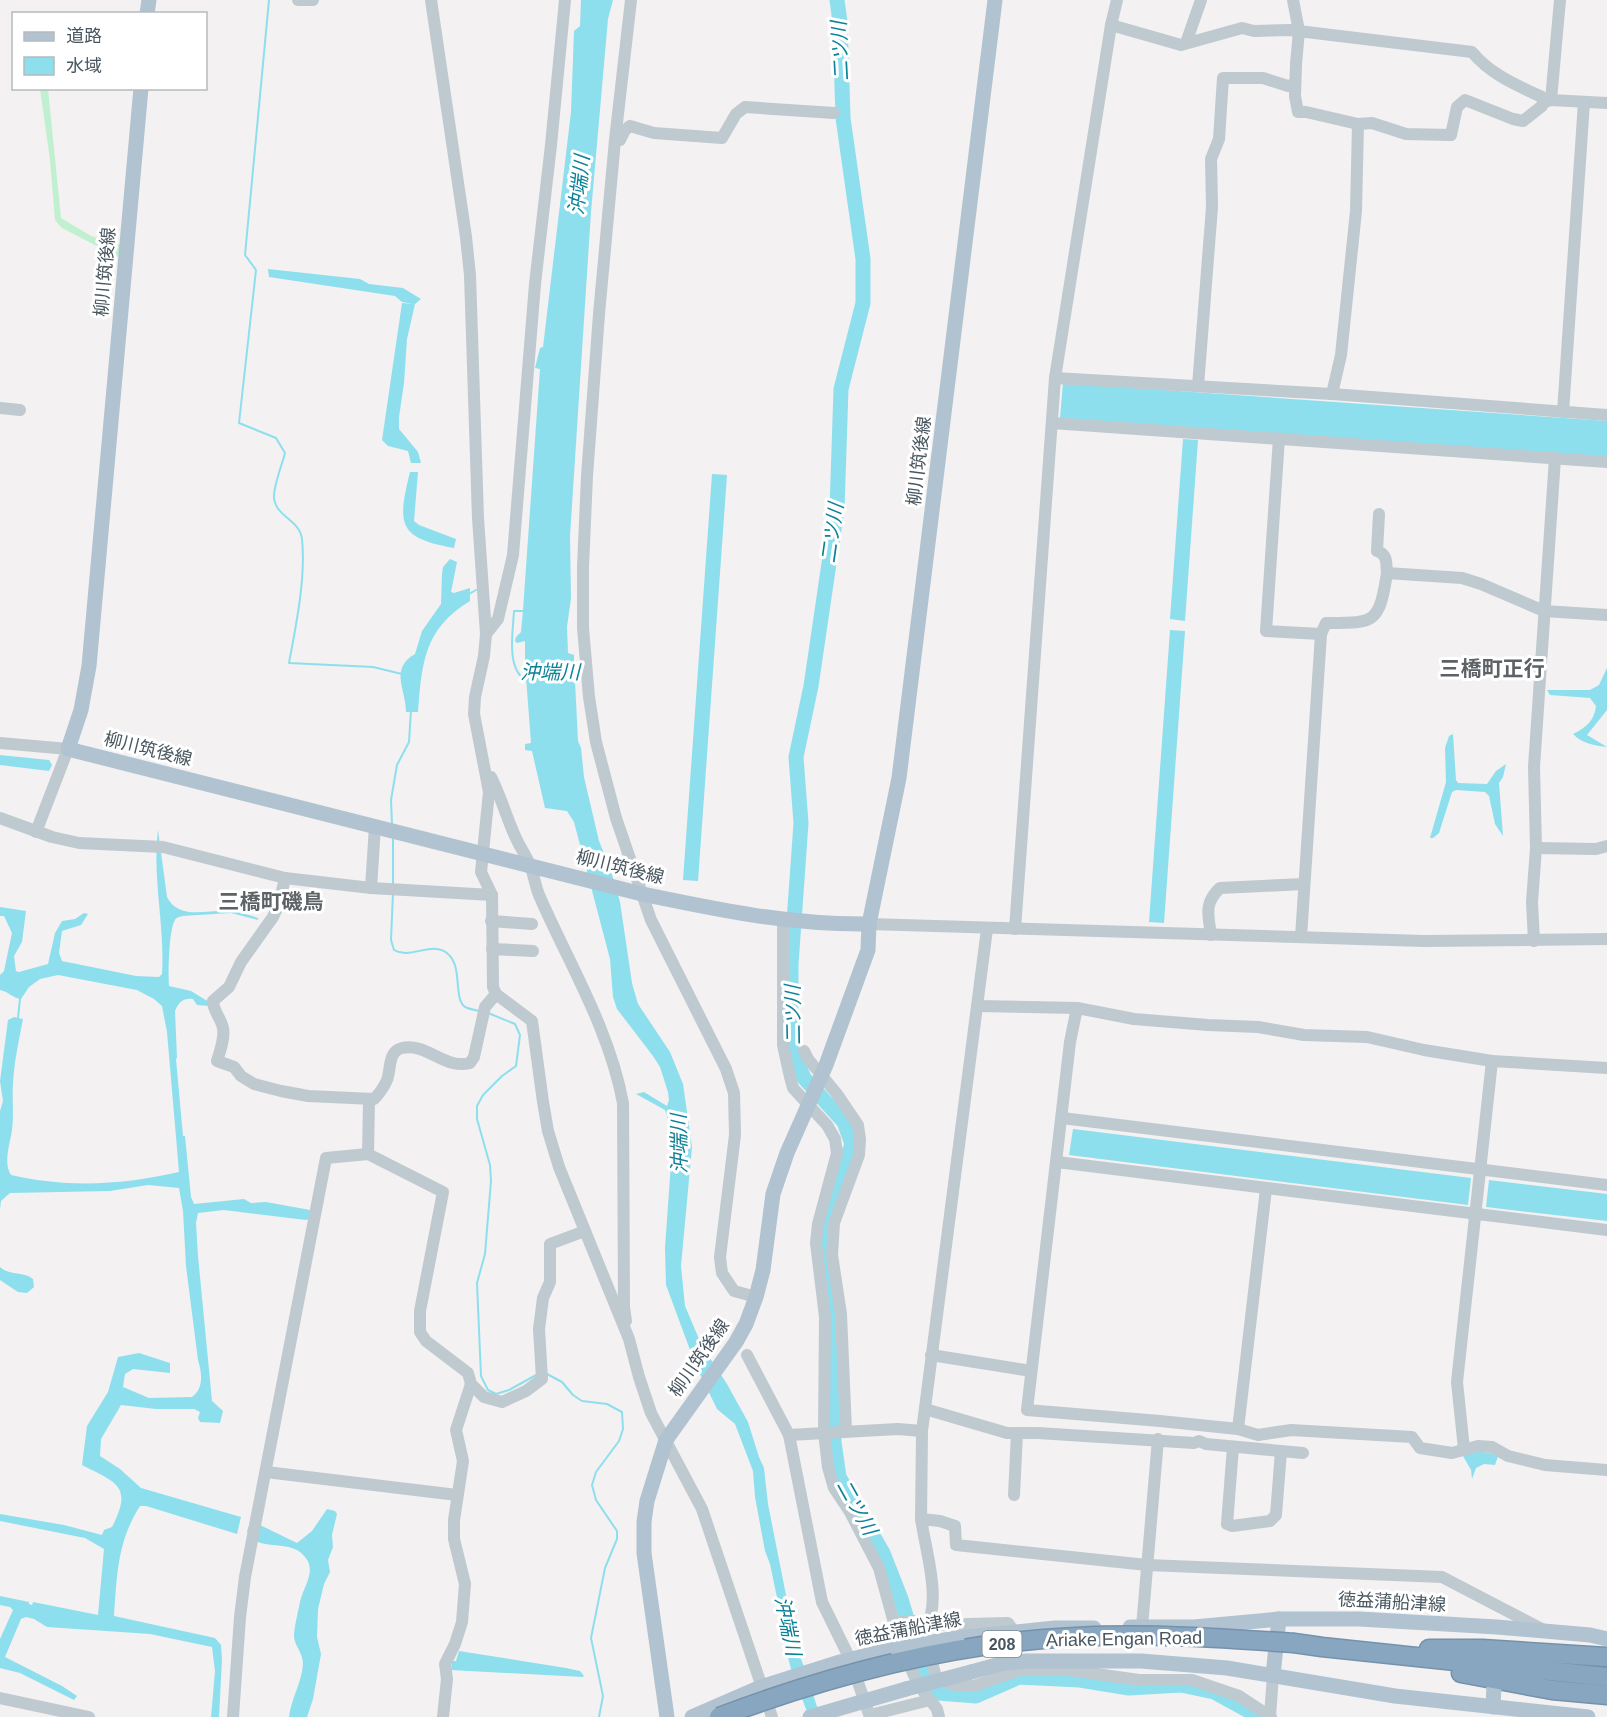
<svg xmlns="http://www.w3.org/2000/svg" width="1607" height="1717" font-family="Helvetica,'Noto Sans JP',sans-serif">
	<rect width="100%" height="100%" fill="#f3f1f1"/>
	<path fill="#c0f0d0" d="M40,89h8l13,129 30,18 30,9 -3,12 -56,-29 -7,-8 -5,-60z"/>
	<g fill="#8ddfee">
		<path d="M581,0h32l-5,19 -17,193 -21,324 1,62 -4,29 1,26 6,2v6l4,80 3,7 3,29 15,64 12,30 9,31 12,81 6,21 32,48 13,32 9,63 -11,119 4,40 17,40 25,38 21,38 11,35 5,11 4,36 29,147c11,20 15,44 24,66h-12l-18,-48 -7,-27 -5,-35 -9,-43 -5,-13 -10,-54 -2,-26 -18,-47 -18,-15 -21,-43 -30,-81 -1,-37 8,-113 -8,-25 -29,-16 8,-2 23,14 2,-6 -1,-8 -8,-25 -7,-11 -36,-47 -4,-12 -3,-38 -36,-137 -7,-11 -22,-3 -13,-57 -7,-1v-6l6,-1 -5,-66 -3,-4 2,-2v-30l-8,2 -2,-2 1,-4 5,-5 2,-22 17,-241 -5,-1 5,-20 3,-1 28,-235 3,-81 6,-5z"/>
		<path d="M268,269l92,10 9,5 34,4 18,11 -6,5 -8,35 -3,44 -5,34v12l19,23 3,11h-10l-3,-12 -20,-5 -6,-6 20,-137 11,1 -11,-2 -7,-6 -126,-19z"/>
		<path d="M1063,383l544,38v36l-547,-39z"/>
		<path d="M1183,439l15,1 -13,181 -15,-2z"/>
		<path d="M410,472h8l-4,49 5,4 37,14 -2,9c-56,-10 -57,-23 -44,-76z"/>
		<path d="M712,474l15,1 -29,406 -15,-1z"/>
		<path d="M450,559l7,3 -6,30 3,1 16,-5v13c-46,28 -48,61 -52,111h-12c0,-23 -17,-43 9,-58l7,-23 19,-27 1,-30 1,-7z"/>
		<path d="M1170,630l15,1 -21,292 -15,-1z"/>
		<path d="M1607,668v42l-20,25 20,12c-12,-1 -26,-4 -34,-13 14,-7 21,-13 23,-28l-6,-8 -40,-3 -3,-5h43l9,-5z"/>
		<path d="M1453,734l3,46 2,3 29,1 9,-13 10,-7 -3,13 -4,6 4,53 -8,-12 -6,-28 -4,-4 -29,-2 -4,2 -13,41 -6,5h-3l16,-56 -1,-34 4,-12z"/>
		<path d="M0,755l49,5 3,5 -3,6 -49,-6z"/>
		<path d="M158,830l9,67c12,24 41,12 63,14 9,1 19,4 28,7v2l-27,-7 -49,3c-5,2 -6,1 -8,6 -5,11 -6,51 -5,64l22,5 18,11v4l-12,-1 -4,-6c-10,-1 -14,3 -18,12l2,47 -1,1 7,77h2l6,61 3,7 50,-5 7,4 15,-1 44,8 -1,9 -3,1 -82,-10 -26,3 -2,10 2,33 14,145 11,10 -3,12 -20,-1 -2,-4 2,-6 -6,-3h-38l-35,-4 -20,34 -1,17 20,13 21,19 100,29 -4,17 -91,-28h-6c-23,36 -23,70 -26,110l101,22 6,7 1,15 -3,57h-8l4,-46 -3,-24 -62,-13 -103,-7 -13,-8 -8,-2 -5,2 -16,38 57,29 15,10 -3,4 -54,-27 -20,-5v-29l13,-29 -3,-3 -10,-2v-9l29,6v2l3,1 1,-3 65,13 6,-66 -19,-11 -85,-17v-7l64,11 38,10 2,-5 8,-3c21,-41 5,-44 -30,-62l5,-39 21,-34 10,-35 21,-4 31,10v10l-37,-4 -8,5 -2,13 26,11 43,-1c12,-9 10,-24 6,-37l-12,-94 -3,-55 -4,-23 -31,-3 -38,6 -100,2 -9,8 -1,9v-99l3,-10 -3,-20 8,-61 6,-3 9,2c-4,21 -9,43 -10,65 -1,15 1,31 -1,46 -2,14 -9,33 -1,45 57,13 111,10 168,-3l-12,-140 -5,-26 -8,-7 -17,-9 -79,-15 -18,4 -11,8 -8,12c-8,-1 -12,-7 -21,-9v-15l4,-4 8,-38 -8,-17h-4v-9l26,4 -4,31 -8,14 2,15 3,1 29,-8 7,-31 7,-12 13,-2 9,-6 4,1 -7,11 -19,6 -3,22 3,8 74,15 23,1 3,-3c3,-48 -10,-96 -4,-144z"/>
		<path d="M1073,1129l398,49 -3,27 -399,-50z"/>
		<path d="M1489,1180l118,14v27l-121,-14z"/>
		<path d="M0,1267c10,9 23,4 33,12l1,8 -7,6 -9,-1 -18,-12z"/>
		<path d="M1476,1451l14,2 8,3 -3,9 -11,-1 -8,4 -4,11 -1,-9 -8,-14z"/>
		<path d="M327,1509l8,2 2,3 -5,21 1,12 -5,13 2,12 -6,12 -6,25 -1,28 4,17 -8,45 -6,18h-18c2,-18 13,-35 14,-53 0,-12 -10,-20 -9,-30 1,-11 4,-22 6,-32 4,-18 20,-34 0,-50 -17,-12 -44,0 -53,-21l3,-8 10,2 37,18 15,-12z"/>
		<path d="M459,1651l107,17 14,3 4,5 -1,1 -132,-7 1,-9h4z"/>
	</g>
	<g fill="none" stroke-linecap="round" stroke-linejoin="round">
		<g stroke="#8ddfee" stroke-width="2">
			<path d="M269,0l-24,255 11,15 -17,153 37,15 9,15c-3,12 -12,34 -11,45 2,19 26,22 28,41 4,39 -6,86 -13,124l84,4 29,7"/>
			<path d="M469,594l7,-4"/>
			<path d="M525,611h-11c-1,21 -9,61 15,71"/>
			<path d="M392,824l-1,-24 6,-35 12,-23 2,-32"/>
			<path d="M393,884v-48"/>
			<path d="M393,893l-2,47 3,10c17,10 38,-10 54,4 15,13 5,44 17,53 4,2 10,3 14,4"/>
			<path d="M488,1013l27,11 5,11 -4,31 -14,10 -19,19 -6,11v13l13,46 1,16 -6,73 -8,29 4,93 7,14 8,4 13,-4 29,-16"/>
			<path d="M18,1018l2,-19"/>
			<path d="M547,1374l15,8 11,13 9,6 25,3 15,8 1,17 -4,12 -23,31 -4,13 4,15 21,31v8l-12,29 -14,70 12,58 -4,21"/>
		</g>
		<path stroke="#8ddfee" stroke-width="15" d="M837,0l3,22 3,96 20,141v44l-22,86 -4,120 -26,177 -15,71 5,66 -10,141v84l13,30 40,44 8,22 -7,20 -14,30 -8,45 7,63 4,140 5,35 44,76 18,46 21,71 16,23 38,3 43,-19 61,3 49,8 52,-3 33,7 46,25"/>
		<defs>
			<g id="highway">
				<path d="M1294,1643l28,4 285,30"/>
				<path d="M1429,1649h53l125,8"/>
				<path d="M1461,1673l91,17 55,5"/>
			</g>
		</defs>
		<use href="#highway" stroke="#7492ac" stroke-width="21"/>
		<g stroke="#bfc9d0" stroke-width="12">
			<path d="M298,0h15"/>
			<path d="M431,0l35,237 4,38 8,243 8,116 -2,22 -9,41 -1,17 15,78 -8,80 11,23 1,92 3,7 36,27 11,81 5,29 11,36 70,172 10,38 12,36 51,96 70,208"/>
			<path d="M631,0l-16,140 -16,174 -12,162 -4,91v61l6,69 7,45 20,76 35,102 75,149 8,24 1,42 -15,122 2,16 12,18 22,6"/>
			<path d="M1293,0l6,31 -3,33 -1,32 3,16h8l52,12 14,-1 34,11 45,1 6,-28 8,-7 48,19 10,2 19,-15 1,-3"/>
			<path d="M1111,25l70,20 61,-17 12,3 36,-1 182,22c18,22 44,33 70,45l1,6 8,-3 56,3"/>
			<path d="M1186,43l15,-43"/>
			<path d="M1551,100l9,-100"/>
			<path d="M616,140h4l5,-10 5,-4 24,7 68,5 14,-24 9,-7 89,6"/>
			<path d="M1055,378l277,16 275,21"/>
			<path d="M1198,386l14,-179 -1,-48 8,-20 4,-61h40l25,8 7,-2"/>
			<path d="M1332,394l9,-39 15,-144 2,-87"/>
			<path d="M0,408l20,2"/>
			<path d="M1563,412l21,-310"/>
			<path d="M1052,423l555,39"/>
			<path d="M1279,438l-13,193 55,3"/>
			<path d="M1379,514l-2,37c11,3 9,13 10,22"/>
			<path d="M486,634l12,-15 15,-64 22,-271 16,-139 14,-145"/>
			<path d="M0,743l68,6 -32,83"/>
			<path d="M491,777c10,20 15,39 24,59 4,10 11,19 15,29 4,10 5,20 9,30 30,69 70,133 84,208l1,204 2,14"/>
			<path d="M0,818l52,19 27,6 84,4 122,31 86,10 121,7"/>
			<path d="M1536,848l60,1 11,-3"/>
			<path d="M285,878l-6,26 -6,13 -32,45 -12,25 -16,14c0,10 8,17 10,27 2,10 -3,23 -6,33l17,6 7,9 13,8 27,7 27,5 66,3c5,-5 10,-12 13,-19 4,-11 1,-29 15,-32 24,-6 43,22 68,15l4,-6 11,-50 11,-13"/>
			<path d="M371,888l4,-62"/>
			<path d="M491,921l41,3"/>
			<path d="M783,921v124l7,32 3,11 34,37 8,14 2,14 -19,71 -2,19 9,74 -1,115 4,35 6,21 16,24 29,56 15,55 14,39 10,22 19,25 2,8"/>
			<path d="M869,924l555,17 183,-2"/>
			<path d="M1015,929l40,-551 56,-353 6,-25"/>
			<path d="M1211,935c-3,-21 -7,-32 9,-47l84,-4"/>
			<path d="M1301,937l20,-303 5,-11c49,0 53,1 61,-50l75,5 19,6 63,27 63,4"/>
			<path d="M1534,941l-2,-39 4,-54 -2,-81 21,-309"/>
			<path d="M492,949l41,2"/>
			<path d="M977,1006l100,2 57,11 74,6 50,2 46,8 63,2 57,13 68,11 115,7"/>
			<path d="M1077,1008l-7,34 -43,368 133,11 78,8 20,6 33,-5 121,7 8,11 32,5 26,-7 14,1 16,9 37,9 62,5"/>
			<path d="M804,1051l4,8 29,35 21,31 2,14 -1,16 -25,68 -2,32 9,59 5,117"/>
			<path d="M1062,1118l545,67"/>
			<path d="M368,1154l1,-53"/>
			<path d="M1057,1162l550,68"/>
			<path d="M747,1355l42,80 33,167 28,57 20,58"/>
			<path d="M931,1355l100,16"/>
			<path d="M925,1409l82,24h31l156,10 5,-2 7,3 97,9"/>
			<path d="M1238,1429l28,-240"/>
			<path d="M789,1435l109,-6 24,2"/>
			<path d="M1233,1447l-6,77 5,2 38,-5 6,-6 5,-64"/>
			<path d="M1464,1449l-7,-67 35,-321"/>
			<path d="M266,1472l191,23"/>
			<path d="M1014,1495l3,-62"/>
			<path d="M921,1519l1,-88 65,-502"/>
			<path d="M894,1623l20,-2 15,4 79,-2 7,10"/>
			<path d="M1142,1627l16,-188"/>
			<path d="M0,1698l89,19"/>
			<path d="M870,1715l60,-15"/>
			<path d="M1270,1716l3,-41"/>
			<path d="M233,1717l7,-100 5,-40 81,-419 42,-4 75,38 -23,119v21l6,9 42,32 3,11 13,13 18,5 24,-11 16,-12 -3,-50 4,-31 7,-16v-38l35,-13"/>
			<path d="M443,1717l4,-38 -2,-15 10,-20 7,-22 3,-38 -11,-45v-19l9,-59 -7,-31 15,-46"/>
			<path d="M1271,1717l-32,-21 -47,-16h-53l-71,-10 -45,-1 -49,17h-19l-19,-9 -12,-44c19,-30 2,-80 -3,-114l19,2 15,5 1,19 191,20 295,12 100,52"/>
		</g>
		<g stroke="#b1c2d0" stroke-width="15">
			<path d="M147,14l2,-14"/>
			<path d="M141,88l-52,578 -8,44 -13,39 574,145c77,16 148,31 227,30"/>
			<path d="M1130,1627h64l85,-8h80l138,8 93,8 17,4"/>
			<path d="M957,1638l98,-10h39"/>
			<path d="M971,1672l33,-9 22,-2h115l86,7 168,28 193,21"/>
			<path d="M1273,1675l6,-56"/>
			<path d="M1493,1707l1,-22"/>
			<path d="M667,1717l-23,-164v-31l3,-21 19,-61 70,-98 10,-18 10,-27 7,-27 10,-76 14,-41 39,-88 42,-115 1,-26 30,-146 96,-778"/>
			<path d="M692,1717l69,-30 79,-25 56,-14"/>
			<path d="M810,1717l96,-28"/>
		</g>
		<use href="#highway" stroke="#89a6c0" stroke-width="18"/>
		<defs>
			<path id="highway-bridge" d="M719,1717c114,-43 234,-75 357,-80 73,-4 146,1 218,6"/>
		</defs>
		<use href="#highway-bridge" stroke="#7492ac" stroke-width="21" stroke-linecap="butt"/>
		<g stroke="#b1c2d0" stroke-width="15">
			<path d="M896,1648l61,-10"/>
			<path d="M906,1689l65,-17"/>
		</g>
		<use href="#highway-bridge" stroke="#89a6c0" stroke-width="18"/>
	</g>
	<g text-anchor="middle" stroke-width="6" stroke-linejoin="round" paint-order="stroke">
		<rect fill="#fff" stroke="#7f898f" stroke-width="1.5" x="982.5" y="1631" width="39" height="26" rx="4.5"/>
		<g font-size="16" font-weight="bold" fill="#48565f">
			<text x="1002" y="1650">208</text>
		</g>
		<g font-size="18" fill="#48565f" stroke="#fff">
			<text transform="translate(105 272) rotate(-85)" y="6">柳川筑後線</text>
			<text transform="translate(919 461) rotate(-83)" y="6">柳川筑後線</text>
			<text transform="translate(148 749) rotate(14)" y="6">柳川筑後線</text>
			<text transform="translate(620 867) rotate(14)" y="6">柳川筑後線</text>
			<text transform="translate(699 1358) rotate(-55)" y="6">柳川筑後線</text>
			<text transform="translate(1392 1602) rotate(3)" y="6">徳益蒲船津線</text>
			<text transform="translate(908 1629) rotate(-11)" y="6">徳益蒲船津線</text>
			<text transform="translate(1124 1639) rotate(-1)" y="6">Ariake Engan Road</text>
		</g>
		<g font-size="20" font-style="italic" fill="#0c8298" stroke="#fff">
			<text transform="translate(840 51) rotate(-93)" y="7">二ツ川</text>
			<text transform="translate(579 185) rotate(-84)" y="7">沖端川</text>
			<text transform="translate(832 533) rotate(-82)" y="7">二ツ川</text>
			<text x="550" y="679">沖端川</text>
			<text transform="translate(793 1015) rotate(-91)" y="7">二ツ川</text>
			<text transform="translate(679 1144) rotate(-91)" y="7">沖端川</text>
			<text transform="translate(857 1507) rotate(61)" y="7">二ツ川</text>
			<text transform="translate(788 1626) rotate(78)" y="7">沖端川</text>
		</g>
		<g font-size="21" font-weight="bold" fill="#5d6266" stroke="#fff">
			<text x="1492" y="676">三橋町正行</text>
			<text x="271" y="909">三橋町磯鳥</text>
		</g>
	</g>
	<rect x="12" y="12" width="195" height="78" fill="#ffffff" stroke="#b6bbbf" stroke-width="1.5"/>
	<rect x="24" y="32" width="30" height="9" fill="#b1c2d0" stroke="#b6bbbf" stroke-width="1.5"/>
	<text x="66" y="42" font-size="18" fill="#48565f">道路</text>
	<rect x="24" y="57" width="30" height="18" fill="#8ddfee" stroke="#b6bbbf" stroke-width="1.5"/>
	<text x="66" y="72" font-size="18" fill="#48565f">水域</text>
</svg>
